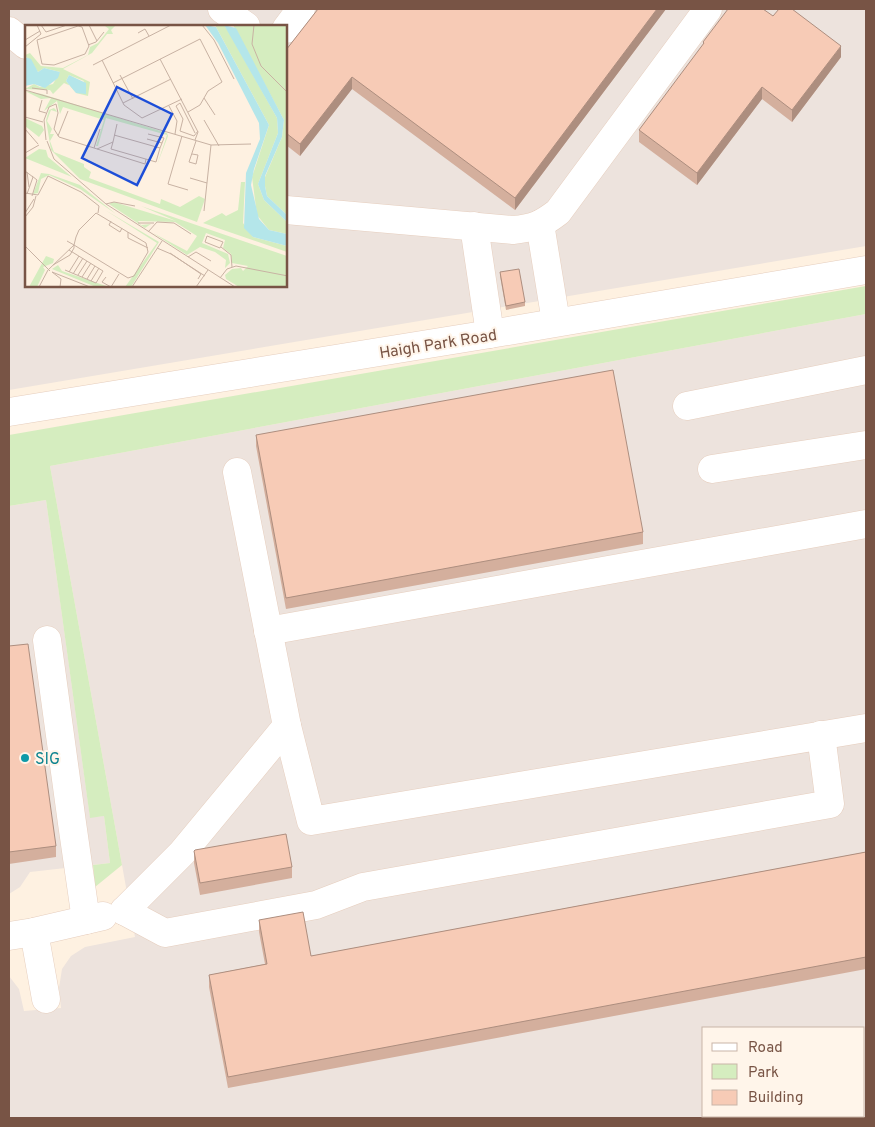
<svg xmlns="http://www.w3.org/2000/svg" width="875" height="1127" font-family="Overpass,sans-serif">
	<rect width="100%" height="100%" fill="#fef1e1"/>
	<g fill="#ede3dd" fill-rule="evenodd">
		<path d="M9,9h857v237l-857,144zM26,26h260v260h-260z"/>
		<path d="M866,314v804h-857v-142l10,13 5,22 37,-3 -2,-20 3,-19 9,-13 14,-9 50,-10 -85,-471zM704,1028h160v88h-160z"/>
		<path d="M46,500l44,317 14,-1 6,47 -80,9 -10,15 -11,7v-388z"/>
	</g>
	<path fill="#d5edbf" d="M866,286v28l-816,152 72,399 -27,22 -2,-22 17,-2 -6,-47 -14,2 -44,-318 -37,6v-71z"/>
	<g fill="none" stroke-linecap="round" stroke-linejoin="round">
		<defs>
			<g id="minor">
				<path d="M222,9l24,17"/>
				<path d="M286,29l15,-20"/>
				<path d="M9,31l17,14"/>
				<path d="M286,210l227,20c21,-2 28,-5 45,-18l150,-203"/>
				<path d="M540,224l16,98"/>
				<path d="M474,226l16,108"/>
				<path d="M687,406l179,-36"/>
				<path d="M9,412l481,-78 376,-64"/>
				<path d="M712,469l154,-24"/>
				<path d="M268,631l598,-107"/>
				<path d="M47,640l25,183 14,97"/>
				<path d="M287,726l24,95 555,-93"/>
				<path d="M124,911l41,22 151,-28 47,-18 467,-83 -9,-69"/>
				<path d="M124,911l58,-58 105,-127 -50,-254"/>
				<path d="M34,932l12,67"/>
				<path d="M9,936l25,-4 69,-16"/>
			</g>
		</defs>
		<use href="#minor" stroke="#e6cebe" stroke-width="29"/>
		<use href="#minor" stroke="#fff" stroke-width="28"/>
	</g>
	<g fill="#d4af9d">
		<path d="M318,9h348l-151,201 -163,-121 -52,67 -14,-11v-95z"/>
		<path d="M703,42l138,15 -49,65 -30,-23 -65,86 -58,-43v-12l64,-84z"/>
		<path d="M500,272l25,30v4l-19,4 -6,-34z"/>
		<path d="M256,435l387,97v12l-357,65 -30,-163z"/>
		<path d="M9,646l47,200v11l-47,7z"/>
		<path d="M194,851l98,16v11l-92,17 -6,-32z"/>
		<path d="M866,852v117l-638,119 -19,-101v-12l56,-11 -6,-32v-12l52,36z"/>
	</g>
	<g fill="#ad8e7f">
		<path d="M657,9h9l-151,201v-12z"/>
		<path d="M841,46v11l-49,65v-12z"/>
		<path d="M352,77v12l-52,67v-12z"/>
		<path d="M762,87v12l-65,86v-12z"/>
	</g>
	<g fill="#f7cbb6" stroke="#ad8e7f">
		<path d="M318,9h339l-142,189 -163,-121 -52,67 -14,-11v-83z"/>
		<path d="M728,9h35l10,7 6,-7h13l49,37 -49,64 -30,-23 -65,86 -58,-43 65,-87 -1,-1z"/>
		<path d="M519,269l6,33 -19,4 -6,-34z"/>
		<path d="M613,370l30,162 -357,66 -30,-163z"/>
		<path d="M28,644l28,202 -47,6v-206z"/>
		<path d="M286,834l6,33 -92,16 -6,-32 1,-1z"/>
		<path d="M866,852v105l-638,120 -19,-102 58,-11 -8,-44 44,-8 8,44z"/>
	</g>
	<circle fill="#0f9aa8" stroke="#fff5ea" stroke-width="2" cx="25" cy="758" r="5"/>
	<g text-anchor="middle" stroke-width="4" stroke-linejoin="round" paint-order="stroke">
		<g font-size="16" fill="#785445" stroke="#fff5ea">
			<text transform="translate(438 343) rotate(-9)" y="6">Haigh Park Road</text>
		</g>
		<g font-size="16" fill="#0d838f" stroke="#fff5ea" text-anchor="start">
			<text x="35" y="764">SIG</text>
		</g>
	</g>
	<g transform="translate(25 25)">
		<rect width="262" height="262" fill="#fef1e1"/>
		<path d="M84,0h7l-5,5 2,4h-6l-15,19 -29,16 27,13 -2,14 -12,-3 -3,-6 -9,-4 -11,11 -3,-4 -25,-1 9,-5 6,3 13,-3 7,-12 -16,-4 -6,4 -13,-17 5,-2 11,13 22,2 25,-13 2,-8 8,-4 11,-14 -4,-3zM44,50l15,6 -8,12 -10,-12zM190,0h9l5,7 48,86 1,15 -20,51 6,16 23,22v12l-18,-4 -12,-15 -5,-38 17,-52zM208,0h54v190l-20,-19 -2,-10v-9l17,-40 2,-17zM0,66l17,3 125,39 1,3 -11,29 10,-30 -61,-17 -8,28h-2l8,-26 -41,-13 -3,7 -3,-13 -13,10 7,-13 -10,1zM29,83l2,2 1,2 -6,-2 -4,11 5,8 -2,5h4l-4,7 4,11 30,12v3l7,5 -2,6 71,26 1,-5 19,8 19,-11 6,3 -8,23 -117,-43 -29,-29 -5,-30 3,-10zM0,93l17,8 2,4 -5,7 -14,-11zM14,124l7,1 2,7 24,20 -47,-19zM16,148l8,1 31,11 36,29 -36,-25 -31,-14 -8,4 -3,14 -5,1zM216,157h4l-2,41 10,14 34,9v6l-84,-29 19,-10 4,3 12,-6zM89,177l62,19 -35,-15 146,50v31h-48l-13,-8 -1,-4 7,-6 9,-1 2,3 5,-5 -16,-3 -1,-9 -8,-6 2,-8 -19,-7 -4,10 26,11 2,9 -5,5 1,-8 -11,-8 -15,-5 -13,8 -34,-22 34,18 10,-15 -22,-14 -37,-1 3,4 10,-1 -6,4 -36,-24zM80,185l54,32 -28,45h-6l32,-44zM21,231l8,3 -1,4 -10,4 2,3 -8,17h-8zM33,240l4,6 47,16h-13l-44,-18z" fill="#d5edbf" fill-rule="evenodd"/>
		<path d="M180,0l11,2 53,98 -15,44 -3,16 8,34 10,11 18,4v12l-34,-9 -9,-9 2,-55 14,-34 -1,-16 -41,-80zM199,0l12,3 48,92 -2,17 -17,39v10l2,10 20,19v7l-23,-22 -6,-16 20,-51 -1,-15zM0,32l6,2 7,13 6,-4 16,4 -2,6 -13,10 -11,-4 -9,2zM44,50l17,8v11l-10,-1 -10,-12z" fill="#b4e6ea"/>
		<path fill="none" stroke="#c8b2a3" stroke-width="1" d="M16,0l5,7 21,-7M64,0l8,16M177,0l12,15 20,39M229,0l-2,19 9,22 27,27M53,1l4,1 7,19 -4,8 -31,11 -12,-1 -5,-24zM113,8l7,-4 4,7M0,15l15,-9M63,20l8,-3 8,-10M0,22l16,-13 -4,-9M135,34l38,73 -3,8M77,35l22,45 18,13 40,-19M68,40l78,-40M95,50l13,24M88,58l87,-44 22,43 -14,9 -8,14 -12,7M7,63l15,2v4M0,65l186,55 -7,66M179,73l11,17M17,75l-3,11 7,2M98,78l48,-24M144,81l8,15 -2,13M0,92l18,5M179,95l15,26M0,104l13,15M170,108l-15,-30 -4,3 7,13 -3,12 14,5 4,-5M89,110l46,13 4,-10 -16,-4M33,111l10,-25M157,111l-14,48 20,6M122,114l15,4M21,115l-2,-20 5,-13 7,-3 2,9 -4,16 5,8 86,27 1,-5M22,116l7,18 52,45 129,83M88,117l-2,7 45,13 4,-14M186,120l40,-1M69,123l6,-19M72,124l16,-7 4,-18M0,128l14,-8M167,129l6,1 -2,9 -7,-2 7,-21M0,146l8,6 -6,17M2,147l2,15M165,153l17,5M0,168l13,2 10,-19 33,16 18,14 -1,7M7,171l5,-16 -5,-4M81,179l8,-2 21,4M0,188l9,-14M0,192l8,-10 3,-11M86,196l-2,4 11,7 2,-4M113,198h16M103,207v6l20,10M123,207l9,-10 17,1 17,11M182,211l16,6 -3,6 -15,-6zM0,221l25,25M196,222l10,8 1,12M132,223l14,6 34,22M145,228l31,21 -3,5M163,232l8,-5 15,9M28,240l17,-10 4,-7v-3l2,-8 3,-7 17,-17 50,30 2,9 -14,24 -6,2 -54,-33 -7,-4M40,245l31,13 7,-12 -34,-21M44,247l10,-16M48,249l10,-16M53,250l9,-14M57,252l9,-14M81,252l-4,5 9,5M195,253l7,-9 9,-3 52,10M62,254l8,-13M66,256l8,-13M14,262l9,-17 26,-25M35,262l1,-8 -9,-7 38,15M86,262l8,-13M107,262l30,-46M171,262l12,-17"/>
		<path fill="#1d4ed8" fill-opacity="0.15" stroke="#1d4ed8" stroke-width="2.5" d="M92,62l55,27 -35,71 -55,-27z"/>
		<rect width="262" height="262" fill="none" stroke="#785445" stroke-width="2.5"/>
	</g>
	<rect width="875" height="1127" fill="none" stroke="#785445" stroke-width="20"/>
	<rect x="702" y="1027" width="162" height="90" fill="#fff5ea" stroke="#c9b5a8"/>
	<rect x="712" y="1043" width="25" height="8" fill="#ffffff" stroke="#c9b5a8"/>
	<text x="748" y="1052" font-size="15" fill="#785445">Road</text>
	<rect x="712" y="1064" width="25" height="15" fill="#d5edbf" stroke="#c9b5a8"/>
	<text x="748" y="1077" font-size="15" fill="#785445">Park</text>
	<rect x="712" y="1090" width="25" height="15" fill="#f7cbb6" stroke="#c9b5a8"/>
	<text x="748" y="1102" font-size="15" fill="#785445">Building</text>
</svg>
